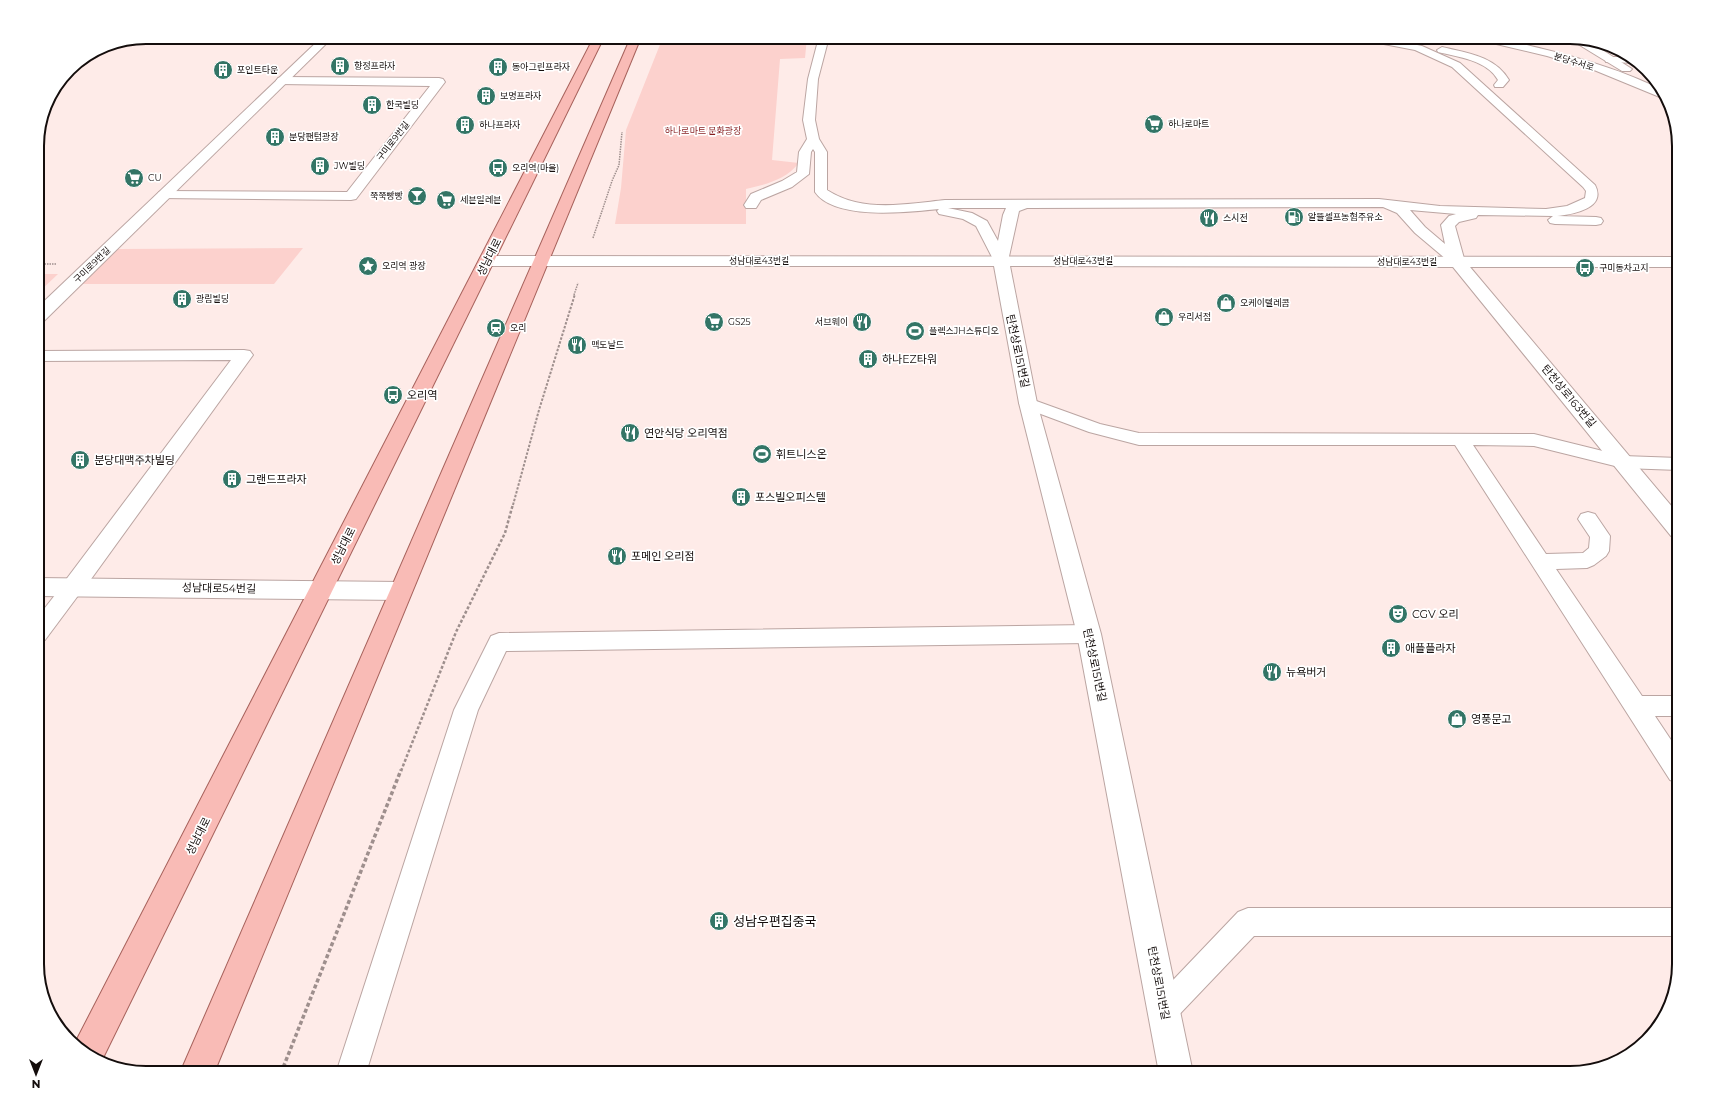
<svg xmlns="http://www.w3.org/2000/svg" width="1716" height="1110" font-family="Montserrat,'Noto Sans KR',sans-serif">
	<rect width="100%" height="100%" fill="#feebe8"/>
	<g fill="#fcd1cd">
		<path d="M663,37h144l-2,21 -25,1 -8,101 27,3c-14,17 -32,21 -53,26v35h-131l6,-36 5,-58z"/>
		<path d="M303,248l-29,36h-192l36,-35z"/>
		<path d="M37,274h21l-21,20z"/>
	</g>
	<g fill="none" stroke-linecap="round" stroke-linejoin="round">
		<defs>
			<g id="service">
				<path d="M819,37h10l-11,42 -3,41 4,19 8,13v38c35,23 79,14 118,10l434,-1 61,7 106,3 21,-3 18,-8 1,-7 -3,-4 -131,-120 -37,-17 -52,-10 -5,-3h20l44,9 38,17 135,122c12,23 -21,29 -38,31l39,1 5,1 2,3 -2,3 -5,1 -41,-1 -5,-1 -2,-3 5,-4 -75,-1 -2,3 -17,4 -4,4 10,36 -2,3 -5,1 -5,-1 -38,-32 -18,-20 -14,-6 -356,1 -8,3 -11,50 -2,3 -5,1 -5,-1 -2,-3 -18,-35 -13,-7 -24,-5 -2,-3 2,-2c-30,3 -104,12 -124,-17v-40l-2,-3 -2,3 -2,22 -17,13 -31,13 -5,8h-10l-2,-3 7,-11 31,-13 15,-9 2,-20 8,-13 -4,-19 5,-41zM948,208h58l-3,7 -5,26 -11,-20 -15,-8zM1410,210l46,4 -7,2 -8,9 4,19 -20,-17z"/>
				<path d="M1442,47c25,6 53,9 67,33l-6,7h-8l-1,-2 4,-5c-11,-20 -40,-23 -60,-28l-1,-2z"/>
				<path d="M1610,57h22l5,6 -31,-1 -1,-2z"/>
				<path d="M1028,398l72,26 39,9 395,1 89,22 56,2v12l-56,-2 -89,-22 -61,-1 73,109 37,-1 6,-5 1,-11 -12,-18 3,-5 7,-2 7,2 15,22 -1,15 -3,5 -12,9 -7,3 -31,1 86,127h37v20h-24l24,36v31l-9,-3 -215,-335h-316l-50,-13 -67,-25 -3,-4 3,-4z"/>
				<path d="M73,579l7,2 3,6 -3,6 -35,47 -8,3v-25l29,-37z"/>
				<path d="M1089,625l8,3 3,6 -3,6 -8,3 -583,8 -28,59 -112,363h-30l118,-363 37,-74 8,-3z"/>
				<path d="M1248,908h431v28h-425l-80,84 -10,4 -10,-4 -4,-10 4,-10 84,-88z"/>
			</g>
			<g id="minor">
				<path d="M282,77l157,1 4,1 2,3 -89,117 -5,1 -192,-2 -2,-3 2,-3 5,-1 183,1 83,-106 -152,-2 -2,-3 2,-3z"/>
				<path d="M244,350l6,1 3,4 -172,238 -8,3 -8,-3 -3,-6 3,-6 166,-221 -194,1v-10z"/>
			</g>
			<g id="tertiary">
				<path d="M322,37h11l-290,285 -6,1v-15z"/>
				<path d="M1474,37c24,0 46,6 69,12 41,10 81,22 119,41l5,10 -73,-30 -47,-14 -72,-17z"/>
				<path d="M1572,38l21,6 39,25 -2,2h-8l-49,-30z"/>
				<path d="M487,256l1192,1v10h-209l209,248v23l-8,-2 -218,-269 -443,-1 27,137 64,231 92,439h-34l-82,-439 -58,-231 -25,-137h-507l-6,-2 -2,-3 2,-3z"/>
				<path d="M37,578l364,4 8,3 3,6 -3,6 -8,3 -364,-4z"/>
			</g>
			<g id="primary">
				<path d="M594,37h10l-502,1023 -16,-5 -11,-12z"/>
				<path d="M631,37h10l-427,1036h-34z"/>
			</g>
		</defs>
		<use href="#service" stroke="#bba5a2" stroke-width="2"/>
		<use href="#minor" stroke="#bba5a2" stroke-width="2"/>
		<use href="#tertiary" stroke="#bba5a2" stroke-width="2"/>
		<use href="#primary" stroke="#a6615b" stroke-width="2"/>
		<g stroke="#9e8f8d" stroke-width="1.5" stroke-dasharray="1.5 1" stroke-linecap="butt">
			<path d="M593,238l19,-57 7,-16 3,-33"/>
			<path d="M37,264h20"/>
			<path d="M574,295l4,-12"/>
		</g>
		<path stroke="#9e8f8d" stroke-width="2" stroke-dasharray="2.5 1.5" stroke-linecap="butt" d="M513,505l26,-95 36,-116"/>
		<path stroke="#9e8f8d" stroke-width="2.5" stroke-dasharray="3 2" stroke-linecap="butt" d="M401,771l55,-139 49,-99 8,-29"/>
		<path stroke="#9e8f8d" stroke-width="3.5" stroke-dasharray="4 2.5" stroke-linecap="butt" d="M281,1073l120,-303"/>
		<use href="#service" fill="#fff" fill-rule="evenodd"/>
		<use href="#minor" fill="#fff" fill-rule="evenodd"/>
		<use href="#tertiary" fill="#fff" fill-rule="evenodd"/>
		<use href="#primary" fill="#f9bbb6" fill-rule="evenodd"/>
	</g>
	<defs>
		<symbol id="building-disc" viewBox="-11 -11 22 22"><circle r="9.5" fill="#337566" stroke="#fff"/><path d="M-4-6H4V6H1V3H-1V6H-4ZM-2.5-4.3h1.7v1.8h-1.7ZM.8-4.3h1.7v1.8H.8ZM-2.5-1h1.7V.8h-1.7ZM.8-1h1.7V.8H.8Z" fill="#fff"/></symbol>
		<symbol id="supermarket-disc" viewBox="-11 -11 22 22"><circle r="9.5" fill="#337566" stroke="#fff"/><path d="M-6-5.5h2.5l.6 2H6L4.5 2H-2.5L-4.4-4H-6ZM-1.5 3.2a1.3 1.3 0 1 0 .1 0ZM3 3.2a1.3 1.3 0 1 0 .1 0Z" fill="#fff"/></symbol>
		<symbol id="bus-disc" viewBox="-11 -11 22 22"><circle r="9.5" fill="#337566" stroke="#fff"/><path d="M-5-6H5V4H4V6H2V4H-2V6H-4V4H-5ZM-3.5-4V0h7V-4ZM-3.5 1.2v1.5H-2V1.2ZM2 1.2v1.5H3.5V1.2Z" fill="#fff"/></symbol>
		<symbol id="bar-disc" viewBox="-11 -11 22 22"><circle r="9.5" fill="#337566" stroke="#fff"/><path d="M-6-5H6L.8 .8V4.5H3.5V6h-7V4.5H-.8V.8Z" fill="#fff"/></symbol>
		<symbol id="fuel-disc" viewBox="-11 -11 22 22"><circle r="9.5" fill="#337566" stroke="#fff"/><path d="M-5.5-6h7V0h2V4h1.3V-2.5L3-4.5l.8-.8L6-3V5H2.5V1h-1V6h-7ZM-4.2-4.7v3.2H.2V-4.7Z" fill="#fff"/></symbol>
		<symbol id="restaurant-disc" viewBox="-11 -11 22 22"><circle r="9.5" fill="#337566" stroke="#fff"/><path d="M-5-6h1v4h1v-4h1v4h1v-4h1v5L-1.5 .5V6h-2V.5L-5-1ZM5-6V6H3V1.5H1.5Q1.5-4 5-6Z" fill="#fff"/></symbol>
		<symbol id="sight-disc" viewBox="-11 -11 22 22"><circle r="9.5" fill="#337566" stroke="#fff"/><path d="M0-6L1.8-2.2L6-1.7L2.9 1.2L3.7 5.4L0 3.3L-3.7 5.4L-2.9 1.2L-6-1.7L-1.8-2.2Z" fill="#fff"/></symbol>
		<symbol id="shop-disc" viewBox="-11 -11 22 22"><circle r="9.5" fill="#337566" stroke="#fff"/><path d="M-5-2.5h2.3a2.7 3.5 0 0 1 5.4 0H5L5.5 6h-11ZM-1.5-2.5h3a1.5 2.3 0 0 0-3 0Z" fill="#fff"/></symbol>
		<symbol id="station-disc" viewBox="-11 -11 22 22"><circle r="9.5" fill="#337566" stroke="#fff"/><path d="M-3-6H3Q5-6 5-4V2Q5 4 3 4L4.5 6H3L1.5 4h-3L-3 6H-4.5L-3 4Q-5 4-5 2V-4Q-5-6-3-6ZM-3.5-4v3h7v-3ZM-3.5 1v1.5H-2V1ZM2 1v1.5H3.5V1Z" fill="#fff"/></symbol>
		<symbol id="stadium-disc" viewBox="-11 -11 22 22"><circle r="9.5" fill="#337566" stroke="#fff"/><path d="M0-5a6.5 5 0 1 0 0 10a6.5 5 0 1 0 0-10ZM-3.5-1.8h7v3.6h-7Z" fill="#fff"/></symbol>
		<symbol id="theatre-disc" viewBox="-11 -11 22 22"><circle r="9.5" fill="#337566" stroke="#fff"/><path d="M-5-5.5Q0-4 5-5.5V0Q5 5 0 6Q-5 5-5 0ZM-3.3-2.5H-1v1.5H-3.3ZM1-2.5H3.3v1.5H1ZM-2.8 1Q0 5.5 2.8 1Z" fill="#fff"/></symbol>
	</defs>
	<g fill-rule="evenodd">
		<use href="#building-disc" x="329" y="55" width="22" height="22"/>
		<use href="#building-disc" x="487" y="56" width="22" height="22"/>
		<use href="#building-disc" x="212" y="59" width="22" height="22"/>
		<use href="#building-disc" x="475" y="85" width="22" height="22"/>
		<use href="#building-disc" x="361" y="94" width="22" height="22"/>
		<use href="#supermarket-disc" x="1143" y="113" width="22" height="22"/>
		<use href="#building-disc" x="454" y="114" width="22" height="22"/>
		<use href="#building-disc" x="264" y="126" width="22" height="22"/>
		<use href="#building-disc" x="309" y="155" width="22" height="22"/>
		<use href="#bus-disc" x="487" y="157" width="22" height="22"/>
		<use href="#supermarket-disc" x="123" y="167" width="22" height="22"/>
		<use href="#bar-disc" x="406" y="185" width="22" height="22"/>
		<use href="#supermarket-disc" x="435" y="189" width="22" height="22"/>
		<use href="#fuel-disc" x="1283" y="206" width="22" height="22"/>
		<use href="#restaurant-disc" x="1198" y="207" width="22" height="22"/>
		<use href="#sight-disc" x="357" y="255" width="22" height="22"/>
		<use href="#bus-disc" x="1574" y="257" width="22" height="22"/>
		<use href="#building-disc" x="171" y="288" width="22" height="22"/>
		<use href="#shop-disc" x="1215" y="292" width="22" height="22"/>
		<use href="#shop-disc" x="1153" y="306" width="22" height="22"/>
		<use href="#supermarket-disc" x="703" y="311" width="22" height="22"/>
		<use href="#restaurant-disc" x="851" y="311" width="22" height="22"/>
		<use href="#station-disc" x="485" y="317" width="22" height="22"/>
		<use href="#stadium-disc" x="904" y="320" width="22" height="22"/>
		<use href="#restaurant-disc" x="566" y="334" width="22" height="22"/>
		<use href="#building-disc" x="857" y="348" width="22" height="22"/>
		<use href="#bus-disc" x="382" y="384" width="22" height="22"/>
		<use href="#restaurant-disc" x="619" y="422" width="22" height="22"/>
		<use href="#stadium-disc" x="751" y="443" width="22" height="22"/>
		<use href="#building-disc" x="69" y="449" width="22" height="22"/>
		<use href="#building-disc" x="221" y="468" width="22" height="22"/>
		<use href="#building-disc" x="730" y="486" width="22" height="22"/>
		<use href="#restaurant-disc" x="606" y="545" width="22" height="22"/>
		<use href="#theatre-disc" x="1387" y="603" width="22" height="22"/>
		<use href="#building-disc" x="1380" y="637" width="22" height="22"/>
		<use href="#restaurant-disc" x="1261" y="661" width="22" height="22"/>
		<use href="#shop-disc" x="1446" y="708" width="22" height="22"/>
		<use href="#building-disc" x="708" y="910" width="22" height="22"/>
	</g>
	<g text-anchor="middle" stroke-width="3.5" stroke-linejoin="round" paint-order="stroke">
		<g font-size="9" fill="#140d0c" stroke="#fff">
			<text transform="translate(1574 62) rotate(17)" y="3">분당수서로</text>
			<text transform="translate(393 141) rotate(-52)" y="3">구미로9번길</text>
			<text x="759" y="264">성남대로43번길</text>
			<text x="1083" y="264">성남대로43번길</text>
			<text x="1407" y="265">성남대로43번길</text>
			<text transform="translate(92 265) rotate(-44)" y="3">구미로9번길</text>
		</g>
		<g font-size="9" fill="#140d0c" stroke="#fff" text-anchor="start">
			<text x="354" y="69">향정프라자</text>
			<text x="512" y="70">동아그린프라자</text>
			<text x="237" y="73">포인트타운</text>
			<text x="500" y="99">보명프라자</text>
			<text x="386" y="108">한국빌딩</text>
			<text x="1168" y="127">하나로마트</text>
			<text x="479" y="128">하나프라자</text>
			<text x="289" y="140">분당팬텀광장</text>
			<text x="334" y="169">JW빌딩</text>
			<text x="512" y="171">오리역(마을)</text>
			<text x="148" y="181">CU</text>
			<text x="403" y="199" text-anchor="end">쭉쭉빵빵</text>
			<text x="460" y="203">세븐일레븐</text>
			<text x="1308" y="220">알뜰셀프농협주유소</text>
			<text x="1223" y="221">스시전</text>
			<text x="382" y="269">오리역 광장</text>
			<text x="1599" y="271">구미동차고지</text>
			<text x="196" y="302">광림빌딩</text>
			<text x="1240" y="306">오케이텔레콤</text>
			<text x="1178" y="320">우리서점</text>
			<text x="728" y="325">GS25</text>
			<text x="848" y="325" text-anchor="end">서브웨이</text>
			<text x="510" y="331">오리</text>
			<text x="929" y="334">플렉스JH스튜디오</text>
			<text x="591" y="348">맥도날드</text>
		</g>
		<g font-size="9" fill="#851c1e" stroke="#fff">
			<text x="703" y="134">하나로마트 문화광장</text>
		</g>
		<g font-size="11" fill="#140d0c" stroke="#fff">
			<text transform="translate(489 257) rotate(-63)" y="4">성남대로</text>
			<text transform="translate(1018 351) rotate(78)" y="4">탄천상로151번길</text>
			<text transform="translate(1569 396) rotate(50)" y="4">탄천상로163번길</text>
			<text transform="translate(343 546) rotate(-63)" y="4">성남대로</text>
			<text transform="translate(219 588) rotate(1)" y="4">성남대로54번길</text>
			<text transform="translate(1095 665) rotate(78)" y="4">탄천상로151번길</text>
			<text transform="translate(198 836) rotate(-63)" y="4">성남대로</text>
			<text transform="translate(1159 983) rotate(79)" y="4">탄천상로151번길</text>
		</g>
		<g font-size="11" fill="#140d0c" stroke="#fff" text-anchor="start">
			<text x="882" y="363">하나EZ타워</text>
			<text x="407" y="399">오리역</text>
			<text x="644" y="437">연안식당 오리역점</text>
			<text x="776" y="458">휘트니스온</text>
			<text x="94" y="464">분당대맥주차빌딩</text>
			<text x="246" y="483">그랜드프라자</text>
			<text x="755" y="501">포스빌오피스텔</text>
			<text x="631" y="560">포메인 오리점</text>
			<text x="1412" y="618">CGV 오리</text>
			<text x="1405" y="652">애플플라자</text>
			<text x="1286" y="676">뉴욕버거</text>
			<text x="1471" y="723">영풍문고</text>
		</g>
		<g font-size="13" fill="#140d0c" stroke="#fff" text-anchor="start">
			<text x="733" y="926">성남우편집중국</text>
		</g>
	</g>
	<path d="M0 0H1716V1110H0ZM146 44H1570A102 102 0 0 1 1672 146V964A102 102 0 0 1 1570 1066H146A102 102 0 0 1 44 964V146A102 102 0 0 1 146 44Z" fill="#fff" fill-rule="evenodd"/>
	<path fill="none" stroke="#140d0c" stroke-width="2" d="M146 44H1570A102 102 0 0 1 1672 146V964A102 102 0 0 1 1570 1066H146A102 102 0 0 1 44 964V146A102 102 0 0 1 146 44Z"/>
	<g transform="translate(36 1074) rotate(180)" stroke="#ffffff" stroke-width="3" paint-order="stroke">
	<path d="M0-3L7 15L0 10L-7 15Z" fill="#140d0c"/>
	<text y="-6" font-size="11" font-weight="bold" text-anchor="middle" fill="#140d0c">N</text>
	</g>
</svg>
